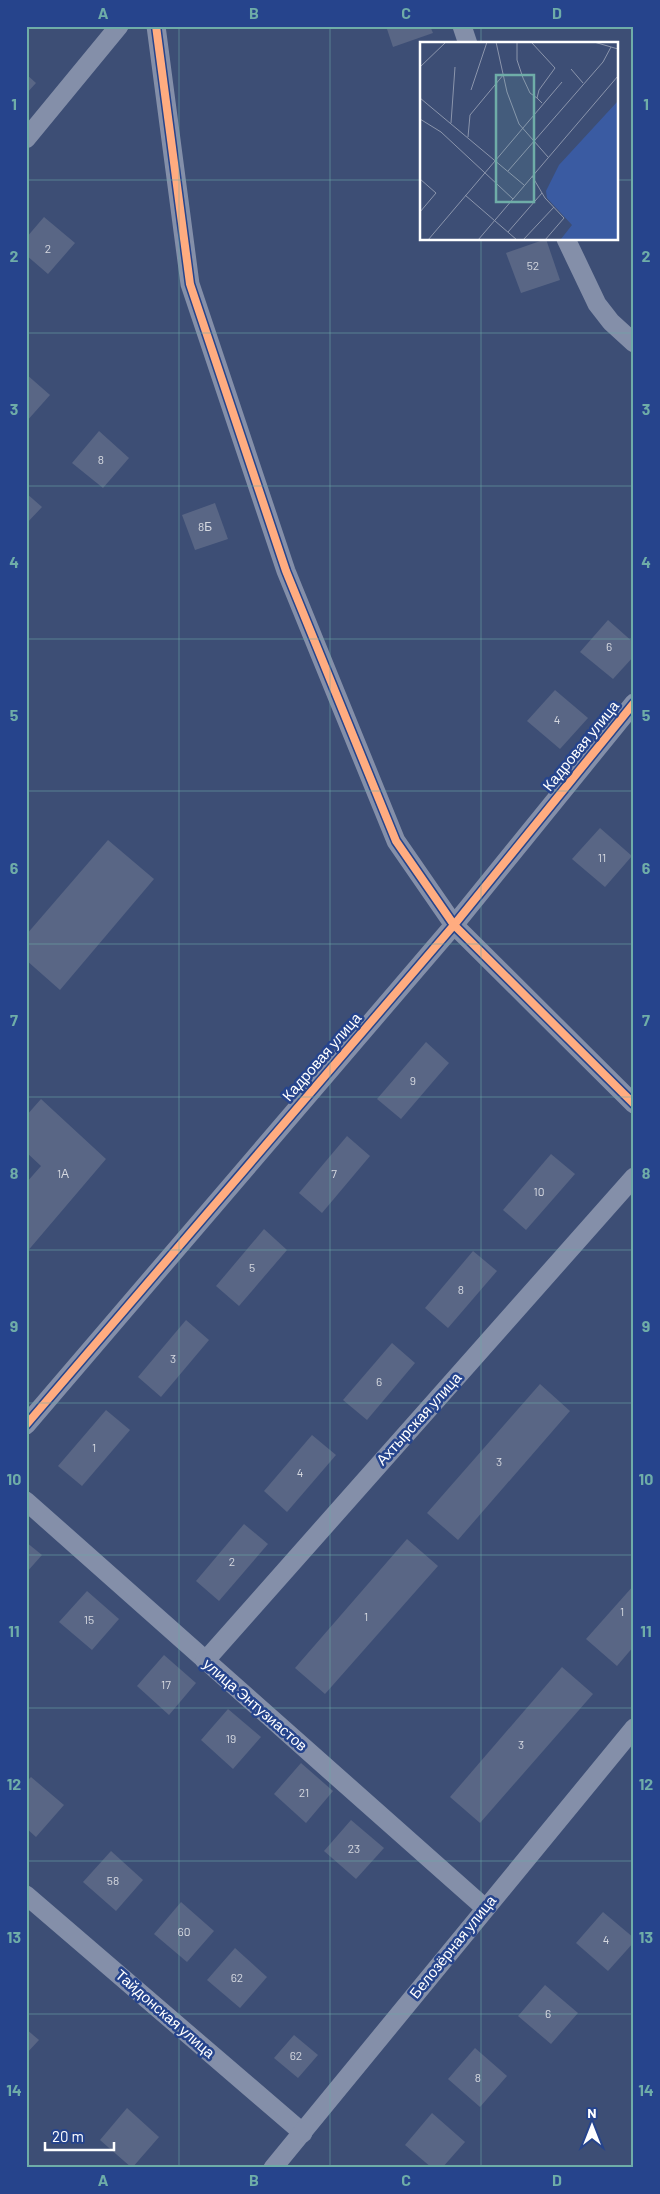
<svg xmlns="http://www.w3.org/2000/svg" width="660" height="2194" font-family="Barlow,sans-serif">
	<rect width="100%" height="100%" fill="#3d4e75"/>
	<g fill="#596685">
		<path d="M386,26h44l3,7 -40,14z"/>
		<path d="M26,74l10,9 -10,11z"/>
		<path d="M44,217l31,26 -27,31 -22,-19v-17z"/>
		<path d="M546,239l14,41 -39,13 -15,-40z"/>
		<path d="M26,374l24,21 -24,27z"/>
		<path d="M99,431l30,27 -26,30 -31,-25z"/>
		<path d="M26,493l16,14 -16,17z"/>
		<path d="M215,503l13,36 -33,11 -13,-35z"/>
		<path d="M608,620l26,23v13l-21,23 -33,-27z"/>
		<path d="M555,690l33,28 -28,31 -33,-28z"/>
		<path d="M600,828l32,28 -27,31 -33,-28z"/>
		<path d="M108,840l46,39 -94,111 -34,-30v-25z"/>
		<path d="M426,1042l23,21 -48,56 -24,-20z"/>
		<path d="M41,1099l65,60 -80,94v-70l15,-17 -15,-14v-36z"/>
		<path d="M347,1136l23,20 -48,57 -23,-20z"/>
		<path d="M551,1154l24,20 -49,56 -23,-20z"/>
		<path d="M264,1229l23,21 -48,56 -23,-20z"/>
		<path d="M473,1251l24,20 -49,57 -23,-20z"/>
		<path d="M186,1320l23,20 -48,57 -23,-20z"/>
		<path d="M392,1343l23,20 -48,57 -24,-20z"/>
		<path d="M540,1384l30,27 -112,129 -31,-27z"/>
		<path d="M106,1410l24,20 -48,56 -24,-20z"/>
		<path d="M312,1435l24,20 -49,57 -23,-21z"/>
		<path d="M244,1524l24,20 -49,57 -23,-20z"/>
		<path d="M407,1539l31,27 -113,128 -30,-26z"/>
		<path d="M26,1542l16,13 -16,18z"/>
		<path d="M634,1585v61l-17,20 -31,-27z"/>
		<path d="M87,1591l32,28 -27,31 -33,-28z"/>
		<path d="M164,1655l32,28 -27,32 -32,-29z"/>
		<path d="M562,1667l31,27 -113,129 -30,-26z"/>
		<path d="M228,1709l33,28 -28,32 -32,-29z"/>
		<path d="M301,1763l32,28 -27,32 -32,-29z"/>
		<path d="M31,1777l33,28 -28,32 -10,-9v-46z"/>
		<path d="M351,1820l33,28 -28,31 -32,-28z"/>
		<path d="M111,1851l32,29 -27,31 -33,-29z"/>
		<path d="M181,1902l33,29 -27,31 -33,-28z"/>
		<path d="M603,1912l31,26v4l-26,29 -32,-28z"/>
		<path d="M235,1948l32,29 -27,31 -33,-28z"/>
		<path d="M545,1985l33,28 -27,31 -33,-28z"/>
		<path d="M26,2029l13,11 -13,14z"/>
		<path d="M294,2035l24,20 -20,23 -24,-20z"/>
		<path d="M475,2048l32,28 -27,31 -32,-28z"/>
		<path d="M127,2108l32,29 -27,31 -32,-28z"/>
		<path d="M432,2113l33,29 -23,26h-10l-27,-23z"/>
	</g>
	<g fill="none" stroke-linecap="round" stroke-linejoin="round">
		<g stroke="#848fa9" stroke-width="19">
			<path d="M156,26l34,258 96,287 110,270 58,84 180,179"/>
			<path d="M462,26l6,18"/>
			<path d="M26,139l93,-113"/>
			<path d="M566,239l31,65 14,18 23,21"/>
			<path d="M26,1425l428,-500 180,-222"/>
			<path d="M26,1501l459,407"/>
			<path d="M205,1661l429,-484"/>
			<path d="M26,1895l277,238"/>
			<path d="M273,2168l361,-440"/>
		</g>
		<defs>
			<g id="cycleway">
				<path d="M156,26l34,258 96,287 110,270 58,84 180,179"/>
				<path d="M26,1425l428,-500 180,-222"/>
			</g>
		</defs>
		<use href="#cycleway" stroke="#26448c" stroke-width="11"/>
		<use href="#cycleway" stroke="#ffac80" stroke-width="8"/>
	</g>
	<path fill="none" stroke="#6fada8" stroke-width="1" stroke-opacity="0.55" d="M179,26v2142M330,26v2142M481,26v18M26,180h395M616,180h18M481,239v1929M26,333h608M26,486h608M26,639h608M26,791h608M26,944h608M26,1097h608M26,1250h608M26,1403h608M26,1555h608M26,1708h608M26,1861h608M26,2014h608"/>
	<g text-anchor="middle" stroke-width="5" stroke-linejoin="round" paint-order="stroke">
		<g font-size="12" fill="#d6d9e0">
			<text x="48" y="253">2</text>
			<text x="533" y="270">52</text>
			<text x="101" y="464">8</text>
			<text x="205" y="531">8Б</text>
			<text x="609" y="651">6</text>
			<text x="557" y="724">4</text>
			<text x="602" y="862">11</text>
			<text x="413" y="1085">9</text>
			<text x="63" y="1178">1А</text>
			<text x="334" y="1178">7</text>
			<text x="539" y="1196">10</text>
			<text x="252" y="1272">5</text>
			<text x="461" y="1294">8</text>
			<text x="173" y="1363">3</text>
			<text x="379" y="1386">6</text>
			<text x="94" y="1452">1</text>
			<text x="499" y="1466">3</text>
			<text x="300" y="1477">4</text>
			<text x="232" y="1566">2</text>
			<text x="622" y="1616">1</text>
			<text x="366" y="1621">1</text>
			<text x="89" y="1624">15</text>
			<text x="166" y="1689">17</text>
			<text x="231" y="1743">19</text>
			<text x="521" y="1749">3</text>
			<text x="304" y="1797">21</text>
			<text x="354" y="1853">23</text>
			<text x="113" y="1885">58</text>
			<text x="184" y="1936">60</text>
			<text x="606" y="1944">4</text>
			<text x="237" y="1982">62</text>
			<text x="548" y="2018">6</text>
			<text x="296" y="2060">62</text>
			<text x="478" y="2082">8</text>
		</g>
		<g font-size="15" fill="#fff" stroke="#26448c">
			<text transform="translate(581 746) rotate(-51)" y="5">Кадровая улица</text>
			<text transform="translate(322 1057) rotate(-49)" y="5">Кадровая улица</text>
			<text transform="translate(419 1419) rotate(-48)" y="5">Ахтырская улица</text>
			<text transform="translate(255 1705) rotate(41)" y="5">улица Энтузиастов</text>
			<text transform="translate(453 1947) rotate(-51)" y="5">Белозёрная улица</text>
			<text transform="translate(165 2014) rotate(41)" y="5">Тайдонская улица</text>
		</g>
	</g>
	<g transform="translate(420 42)">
		<rect width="198" height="198" fill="#3d4e75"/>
		<path d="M197,60v137h-56l11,-14 -25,-27 -1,-7 13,-26z" fill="#3a5ba2"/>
		<path fill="none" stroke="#8b95ac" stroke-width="1" d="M76,0l11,50 12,32 29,33M97,0v18l6,18 7,15 7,5M174,0l24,7M112,1l23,25 -16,22 -2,8 5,5M0,25l26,-25M151,27l12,14M51,48l16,-48M0,56l104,87M0,77l21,13 72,67M31,81l4,-56M48,95l2,-22 34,-41M88,129l95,-109 8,-15M112,134l13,22 19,20 -19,22M0,137l16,14 -16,19M45,153l52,45M88,190l34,-39M8,198l134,-158M58,198l140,-164M103,198l31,-33"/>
		<path fill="#6fada8" fill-opacity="0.15" stroke="#6fada8" stroke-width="2.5" d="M76,33h38v127h-38z"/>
		<rect width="198" height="198" fill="none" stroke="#fff" stroke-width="2.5"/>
	</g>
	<rect width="660" height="2194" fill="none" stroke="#26448c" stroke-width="55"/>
	<g transform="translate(592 2126)" stroke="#26448c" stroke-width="4" paint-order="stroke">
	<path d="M0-4L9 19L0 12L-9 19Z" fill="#ffffff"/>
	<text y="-8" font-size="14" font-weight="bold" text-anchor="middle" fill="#ffffff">N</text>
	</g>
	<path d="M45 2142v8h69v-8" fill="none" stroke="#ffffff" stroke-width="2.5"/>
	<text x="52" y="2142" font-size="15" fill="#ffffff" stroke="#26448c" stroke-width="4" paint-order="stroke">20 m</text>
	<rect x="28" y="28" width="604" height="2138" fill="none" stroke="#6fada8" stroke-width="2"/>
	<g font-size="16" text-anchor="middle" font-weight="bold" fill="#6fada8">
		<text x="103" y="19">A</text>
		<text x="254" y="19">B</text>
		<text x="406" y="19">C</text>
		<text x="557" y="19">D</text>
		<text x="14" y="110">1</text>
		<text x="646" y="110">1</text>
		<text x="14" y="262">2</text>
		<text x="646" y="262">2</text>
		<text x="14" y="415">3</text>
		<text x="646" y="415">3</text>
		<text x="14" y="568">4</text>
		<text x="646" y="568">4</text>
		<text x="14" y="721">5</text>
		<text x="646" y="721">5</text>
		<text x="14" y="874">6</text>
		<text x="646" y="874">6</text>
		<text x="14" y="1026">7</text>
		<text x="646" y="1026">7</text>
		<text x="14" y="1179">8</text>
		<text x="646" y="1179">8</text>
		<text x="14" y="1332">9</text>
		<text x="646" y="1332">9</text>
		<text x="14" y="1485">10</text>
		<text x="646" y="1485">10</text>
		<text x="14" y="1637">11</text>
		<text x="646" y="1637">11</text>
		<text x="14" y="1790">12</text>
		<text x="646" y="1790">12</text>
		<text x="14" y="1943">13</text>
		<text x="646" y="1943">13</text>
		<text x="14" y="2096">14</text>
		<text x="646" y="2096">14</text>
		<text x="103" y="2186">A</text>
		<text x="254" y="2186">B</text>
		<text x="406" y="2186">C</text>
		<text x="557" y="2186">D</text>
	</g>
</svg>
